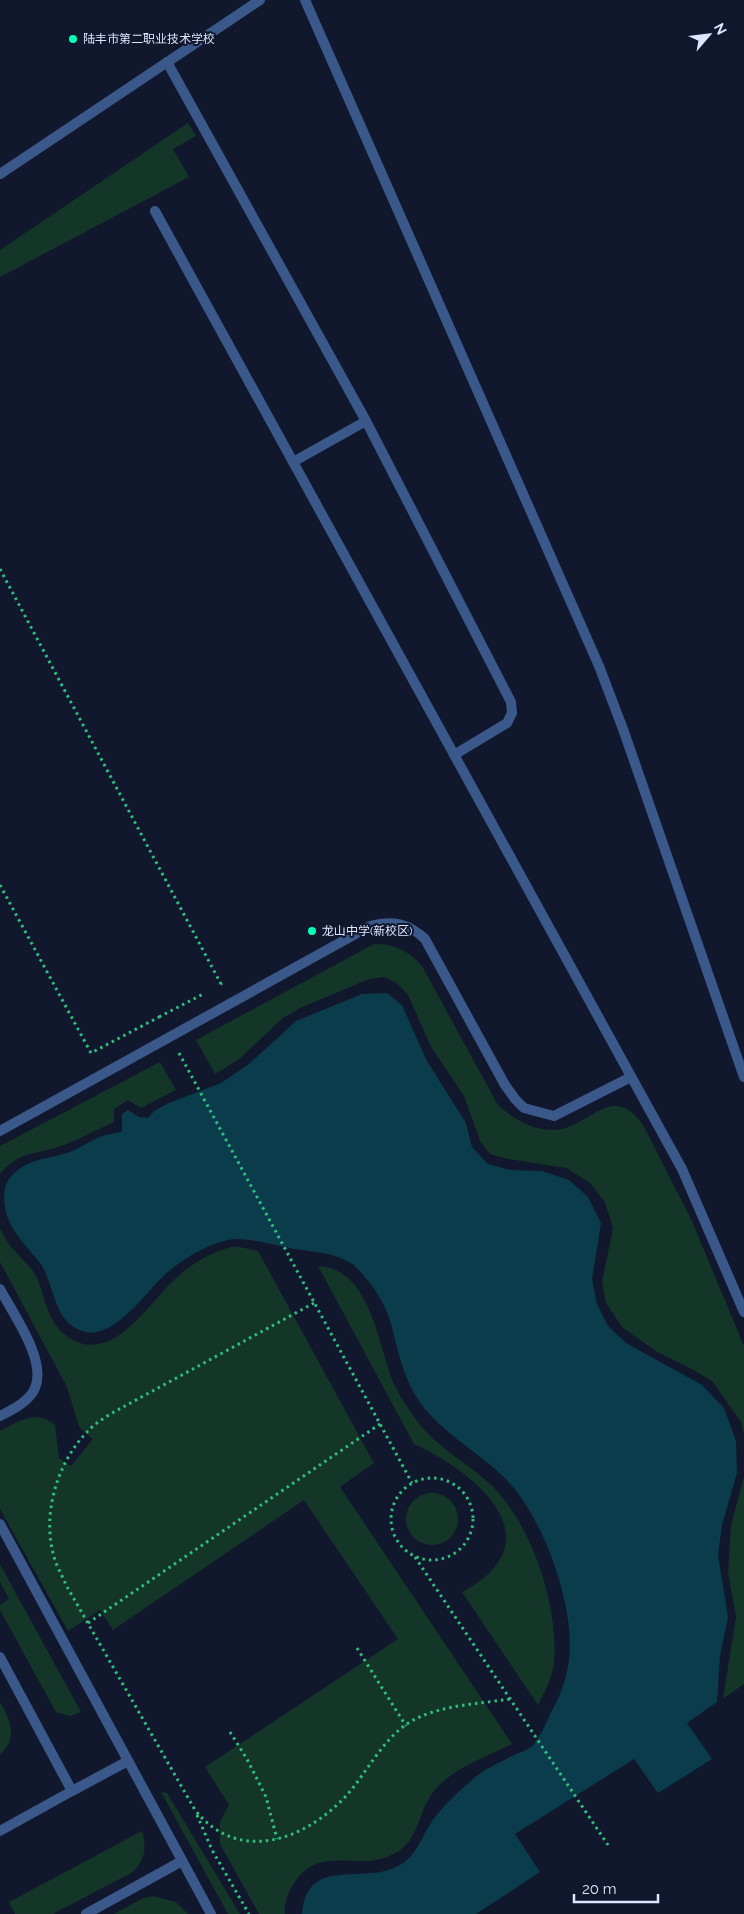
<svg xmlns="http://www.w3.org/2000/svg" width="744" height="1914" font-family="Raleway,'Noto Sans SC',sans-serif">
	<rect width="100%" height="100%" fill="#11172c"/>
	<g fill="#143628">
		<path d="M188,123l8,13 -23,13 16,28 -189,100v-27z"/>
		<path d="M374,944c21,0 35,7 48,22l76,139c16,14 32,24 54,25 36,1 59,-51 91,-5l48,94 53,127v89l-3,-13 -29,-41 -24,-14 -31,-15 -35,-25 -16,-24 -4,-21 11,-54 -8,-26 -16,-20 -23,-14 -58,-9 -18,-5 -10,-13 -16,-45 -33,-49 -23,-52 -10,-11 -13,-7 -16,2 -69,29 -17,10 -44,41 -24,15 -19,-34z"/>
		<path d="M160,1062l16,28 -35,18 -13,-8 -14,9v13c-18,8 -37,19 -56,25 -27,9 -37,3 -58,27v-28z"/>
		<path d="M0,1228c4,7 8,16 14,22 7,9 17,16 22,26 9,19 10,43 28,58 44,36 82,-27 109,-53 16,-16 37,-29 59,-34 8,-1 19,3 26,4l116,212 -34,24 172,257c-25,13 -60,24 -78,47 -19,23 -12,53 -47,66 -33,13 -69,-13 -94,28 -5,8 -9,19 -8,29h-26l-39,-70v-23l9,-16 -24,-38 193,-128 -94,-139 -191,130 -13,-20 -32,21 -68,-122v-78c18,-10 37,-22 55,-6l4,33 12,8 22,-27 -14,-12 -12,-40 -67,-125z"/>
		<path d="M318,1266c54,2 60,82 77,120 5,11 13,22 20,32 20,29 51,43 76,67 41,39 68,122 63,178 -2,15 -9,29 -16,42l-76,-113c96,-51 14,-120 -48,-148z"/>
		<path d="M744,1477v207l-21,15 13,-82 -8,-44 3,-48z"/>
		<circle cx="432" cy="1519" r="26"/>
		<path d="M0,1564l8,15 73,133 -11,4 -14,-4 -56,-102v-5l9,-6 -9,-17z"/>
		<path d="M0,1702c10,18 19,36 0,52z"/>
		<path d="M161,1792l6,1 73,121h-12z"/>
		<path d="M142,1831c5,17 3,28 -9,41l-80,42h-38l-6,-12z"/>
		<path d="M153,1896l23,6 12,12h-74l29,-16z"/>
	</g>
	<path fill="#0a3c4c" d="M387,993l15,12 25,56 39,62 6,24 16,17 22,6 32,1 27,9 19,17 13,26 -9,56 5,25 11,22 18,17 76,42 22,23 12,33 1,32 -15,52 -4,30 10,62 -8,39 -3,46 -30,21 25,36 -54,34 -24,-34 -119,75 25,38 -64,42h-174c5,-58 59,-30 94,-47 20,-9 25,-29 36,-46 12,-16 26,-29 41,-42 12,-10 25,-16 39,-23 5,-3 15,-5 20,-10 7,-7 14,-22 18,-32 9,-15 15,-31 18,-48 10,-52 -22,-141 -56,-180 -25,-30 -71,-52 -93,-85 -16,-23 -21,-51 -28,-77 -6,-22 -19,-40 -34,-56 -15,-15 -44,-16 -63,-19 -17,-3 -43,-11 -59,-10 -22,2 -49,18 -66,32 -23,19 -54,71 -87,60 -32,-11 -26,-52 -46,-73 -18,-21 -36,-39 -31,-71 2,-6 7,-13 13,-17 13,-11 33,-12 49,-17 12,-4 22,-12 33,-16 7,-3 15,-4 22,-5v-18l6,-4 11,7 9,1 6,-7 15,-8 52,-20 28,-19 47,-43 66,-27z"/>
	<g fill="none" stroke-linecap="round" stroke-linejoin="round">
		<g stroke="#2fc07f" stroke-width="3" stroke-dasharray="2.5 4" stroke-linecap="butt">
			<path d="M0,569l221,415 -2,1"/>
			<path d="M0,885l91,168 68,-36 2,4"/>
			<path d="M159,1017l46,-24"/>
			<path d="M179,1053l233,430"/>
			<path d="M314,1303l-189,103c-13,7 -28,15 -38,26 -31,32 -46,85 -32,128 3,9 8,17 11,25l129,225c43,54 109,31 151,-14 21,-23 36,-57 64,-74 28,-17 68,-18 100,-23"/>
			<circle cx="432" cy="1519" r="41"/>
			<path d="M415,1557l193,288"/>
			<path d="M88,1623l292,-199"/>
			<path d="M357,1648l49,78"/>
			<path d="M230,1732l17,27 19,38 11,42"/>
			<path d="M197,1815l15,35 37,64"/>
		</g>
		<g stroke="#3b588b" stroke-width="10">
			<path d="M167,62l199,359 145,281 1,11 -5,10 -53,32"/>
			<path d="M155,211l527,958 62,143"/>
			<path d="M293,462l73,-41"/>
			<path d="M0,1131l370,-205c23,-6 38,-3 55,13l80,146 10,14 9,9 30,8 77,-39"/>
			<path d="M0,1289c13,25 47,71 35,99 -5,13 -23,22 -35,28"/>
			<path d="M0,1524l211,390"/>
			<path d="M0,1657l72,134 56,-30"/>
			<path d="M0,1831l72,-40"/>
			<path d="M86,1914l96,-53"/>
		</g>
		<g stroke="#3b588b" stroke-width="10">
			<path d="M305,0l294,666 24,63 121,348"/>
			<path d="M0,174l260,-174"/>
		</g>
	</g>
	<g fill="#08ffb7" stroke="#11172c" stroke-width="2">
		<circle cx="73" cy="39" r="5"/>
		<circle cx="312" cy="931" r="5"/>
	</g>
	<g text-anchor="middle" stroke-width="4" stroke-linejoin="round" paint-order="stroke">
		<g font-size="12" fill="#dce6ff" stroke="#11172c" text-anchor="start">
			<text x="83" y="43">陆丰市第二职业技术学校</text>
			<text x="322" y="935">龙山中学(新校区)</text>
		</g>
	</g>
	<g transform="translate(709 35) rotate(62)" stroke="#11172c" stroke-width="4" paint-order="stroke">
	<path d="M0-4L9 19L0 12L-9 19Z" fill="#dce6ff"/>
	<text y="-8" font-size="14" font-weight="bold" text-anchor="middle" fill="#dce6ff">N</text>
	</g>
	<path d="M574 1894v8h84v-8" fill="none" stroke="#dce6ff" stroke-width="2.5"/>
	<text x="582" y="1894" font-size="15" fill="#dce6ff" stroke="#11172c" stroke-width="4" paint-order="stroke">20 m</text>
</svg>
